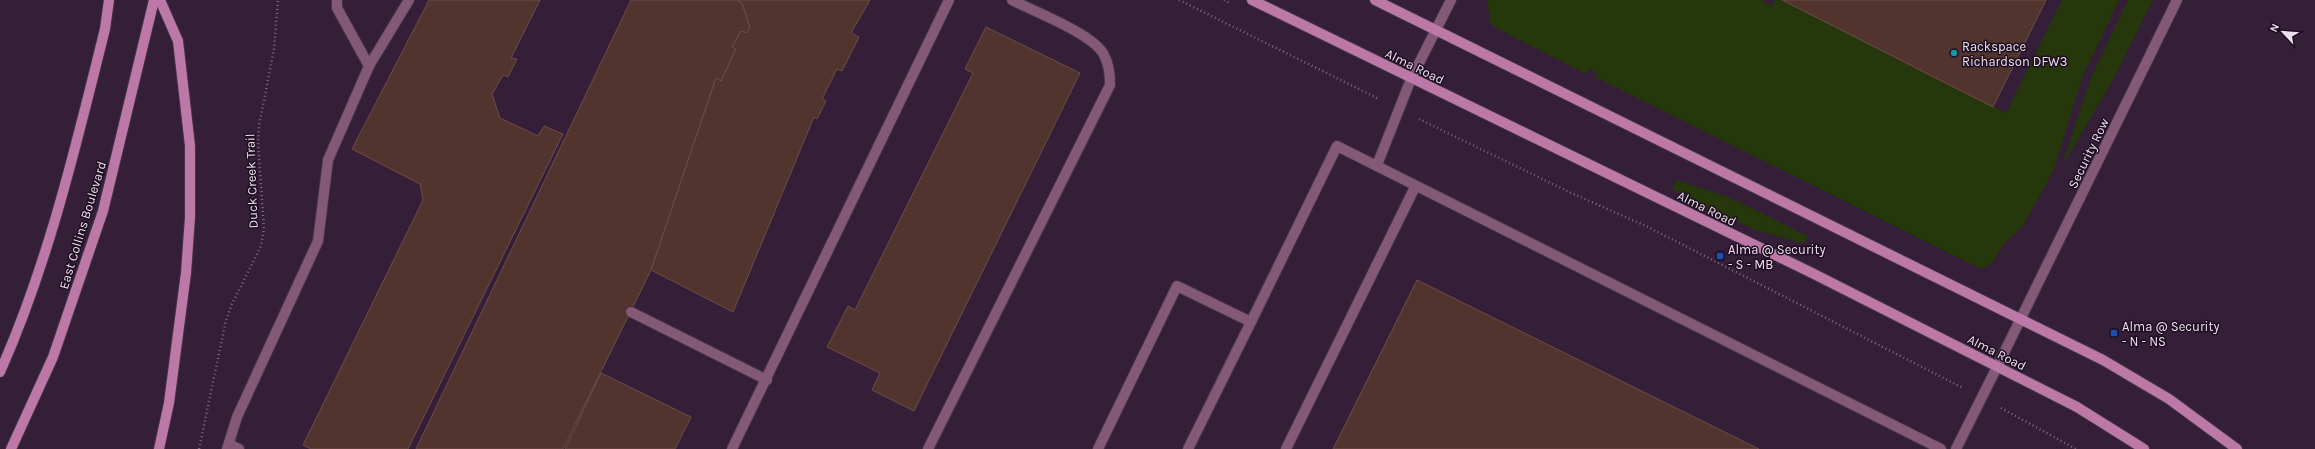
<svg xmlns="http://www.w3.org/2000/svg" width="2315" height="449" font-family="Karla,sans-serif">
	<rect width="100%" height="100%" fill="#28172c"/>
	<rect fill="#341e38" x="0" y="0" width="2315" height="449"/>
	<g fill="#26370b">
		<path d="M1487,0h273l12,6 3,-6h7l224,113 56,-113h57l-37,78 -28,91 -31,57 -19,18 -12,19 -11,6 -386,-192 2,-4 -8,-4 -3,5 -90,-46 -6,-6z"/>
		<path d="M2128,0h25l-40,80 -47,80 -2,-1 27,-82z"/>
		<path d="M1676,180l50,16 82,40 -4,8 -51,-15 -81,-40z"/>
	</g>
	<g fill="#52342f" stroke="#6d4d48">
		<path d="M429,0h111l-29,58 6,1 -9,18 -5,-2 -11,19 8,24 38,18 6,-10 19,8 -155,315h-97l-8,-4 120,-245 -3,-16 -68,-35z"/>
		<path d="M631,0h106l5,3 8,24 -3,6 -6,-2 -9,16 4,2 -15,32 -5,-3 -65,192 -88,179h-147z"/>
		<path d="M737,0h133l-19,33 8,4 -17,34 -5,-2 -15,30 4,2 -9,18 -3,-2 -81,195 -82,-42 65,-192 5,3 15,-32 -4,-2 9,-16 6,2 3,-6 -8,-24z"/>
		<path d="M1782,0h264l-53,107z"/>
		<path d="M986,27l94,46 -166,338 -42,-21 8,-17 -53,-26 21,-41 7,4 118,-237 -8,-4z"/>
		<path d="M1417,280l342,169h-426z"/>
		<path d="M601,373l90,44 -16,32h-110z"/>
	</g>
	<g fill="none" stroke-linecap="round" stroke-linejoin="round">
		<defs>
			<g id="lane">
				<path d="M337,0v8l32,58"/>
				<path d="M1377,165l34,-86 40,-79"/>
				<path d="M631,312l136,68"/>
				<path d="M229,444l10,5"/>
				<path d="M227,449l10,-32 81,-176 10,-81 41,-94 40,-66"/>
				<path d="M732,449l217,-449"/>
				<path d="M928,449l182,-364c0,-11 -1,-21 -6,-30 -10,-21 -71,-44 -92,-55"/>
				<path d="M1098,449l79,-163 74,36 86,-176 604,303"/>
				<path d="M1188,449l63,-127"/>
				<path d="M1286,449l129,-262"/>
				<path d="M1956,449l41,-82"/>
			</g>
			<path id="street" d="M1997,367l180,-367"/>
			<g id="secondary">
				<path d="M1252,0l560,273 265,134 67,42"/>
				<path d="M1375,0l728,360 66,39 68,50"/>
				<path d="M0,372c49,-110 76,-227 105,-343l4,-29"/>
				<path d="M11,449l42,-92 50,-146 51,-211"/>
				<path d="M159,449l10,-46 17,-130 4,-56v-71l-12,-105 -18,-41"/>
			</g>
		</defs>
		<use href="#lane" stroke="#433347" stroke-width="12"/>
		<use href="#street" stroke="#433347" stroke-width="12"/>
		<use href="#secondary" stroke="#433347" stroke-width="12"/>
		<g stroke="#7c6d7f" stroke-width="2.5" stroke-dasharray="1 3" stroke-linecap="butt">
			<path d="M1179,0l200,99"/>
			<path d="M1224,0l6,3"/>
			<path d="M1419,119l150,73 77,34 317,162"/>
			<path d="M2001,408l75,41"/>
			<path d="M199,449l27,-129 6,-16 29,-58 3,-17 -6,-87 1,-16 15,-77 4,-49"/>
		</g>
		<use href="#lane" stroke="#835976" stroke-width="10"/>
		<use href="#street" stroke="#835976" stroke-width="10"/>
		<use href="#secondary" stroke="#bc79a8" stroke-width="10"/>
	</g>
	<circle fill="#0f9aa8" stroke="#1f0e22" stroke-width="1.5" cx="1954" cy="53" r="4"/>
	<g fill="#1a4fb4" stroke="#1f0e22" stroke-width="1.5">
		<rect x="1716" y="252" width="8" height="8" rx="2"/>
		<rect x="2110" y="329" width="8" height="8" rx="2"/>
	</g>
	<g text-anchor="middle" stroke-width="3" stroke-linejoin="round" paint-order="stroke">
		<g font-size="13" fill="#ece0ee" stroke="#1f0e22" text-anchor="start">
			<text x="1962" y="51">Rackspace<tspan x="1962" dy="15">Richardson DFW3</tspan></text>
			<text x="1728" y="254">Alma @ Security<tspan x="1728" dy="15">- S - MB</tspan></text>
			<text x="2122" y="331">Alma @ Security<tspan x="2122" dy="15">- N - NS</tspan></text>
		</g>
		<g font-size="13" fill="#ece0ee" stroke="#1f0e22">
			<text transform="translate(1415 66) rotate(26)" y="5">Alma Road</text>
			<text transform="translate(2088 153) rotate(-64)" y="5">Security Row</text>
			<text transform="translate(251 181) rotate(-92)" y="5">Duck Creek Trail</text>
			<text transform="translate(1707 208) rotate(26)" y="5">Alma Road</text>
			<text transform="translate(82 225) rotate(-73)" y="5">East Collins Boulevard</text>
			<text transform="translate(1997 352) rotate(27)" y="5">Alma Road</text>
		</g>
	</g>
	<g transform="translate(2283 32) rotate(296)" stroke="#1f0e22" stroke-width="3" paint-order="stroke">
	<path d="M0-3L7 15L0 10L-7 15Z" fill="#ece0ee"/>
	<text y="-6" font-size="11" font-weight="bold" text-anchor="middle" fill="#ece0ee">N</text>
	</g>
</svg>
